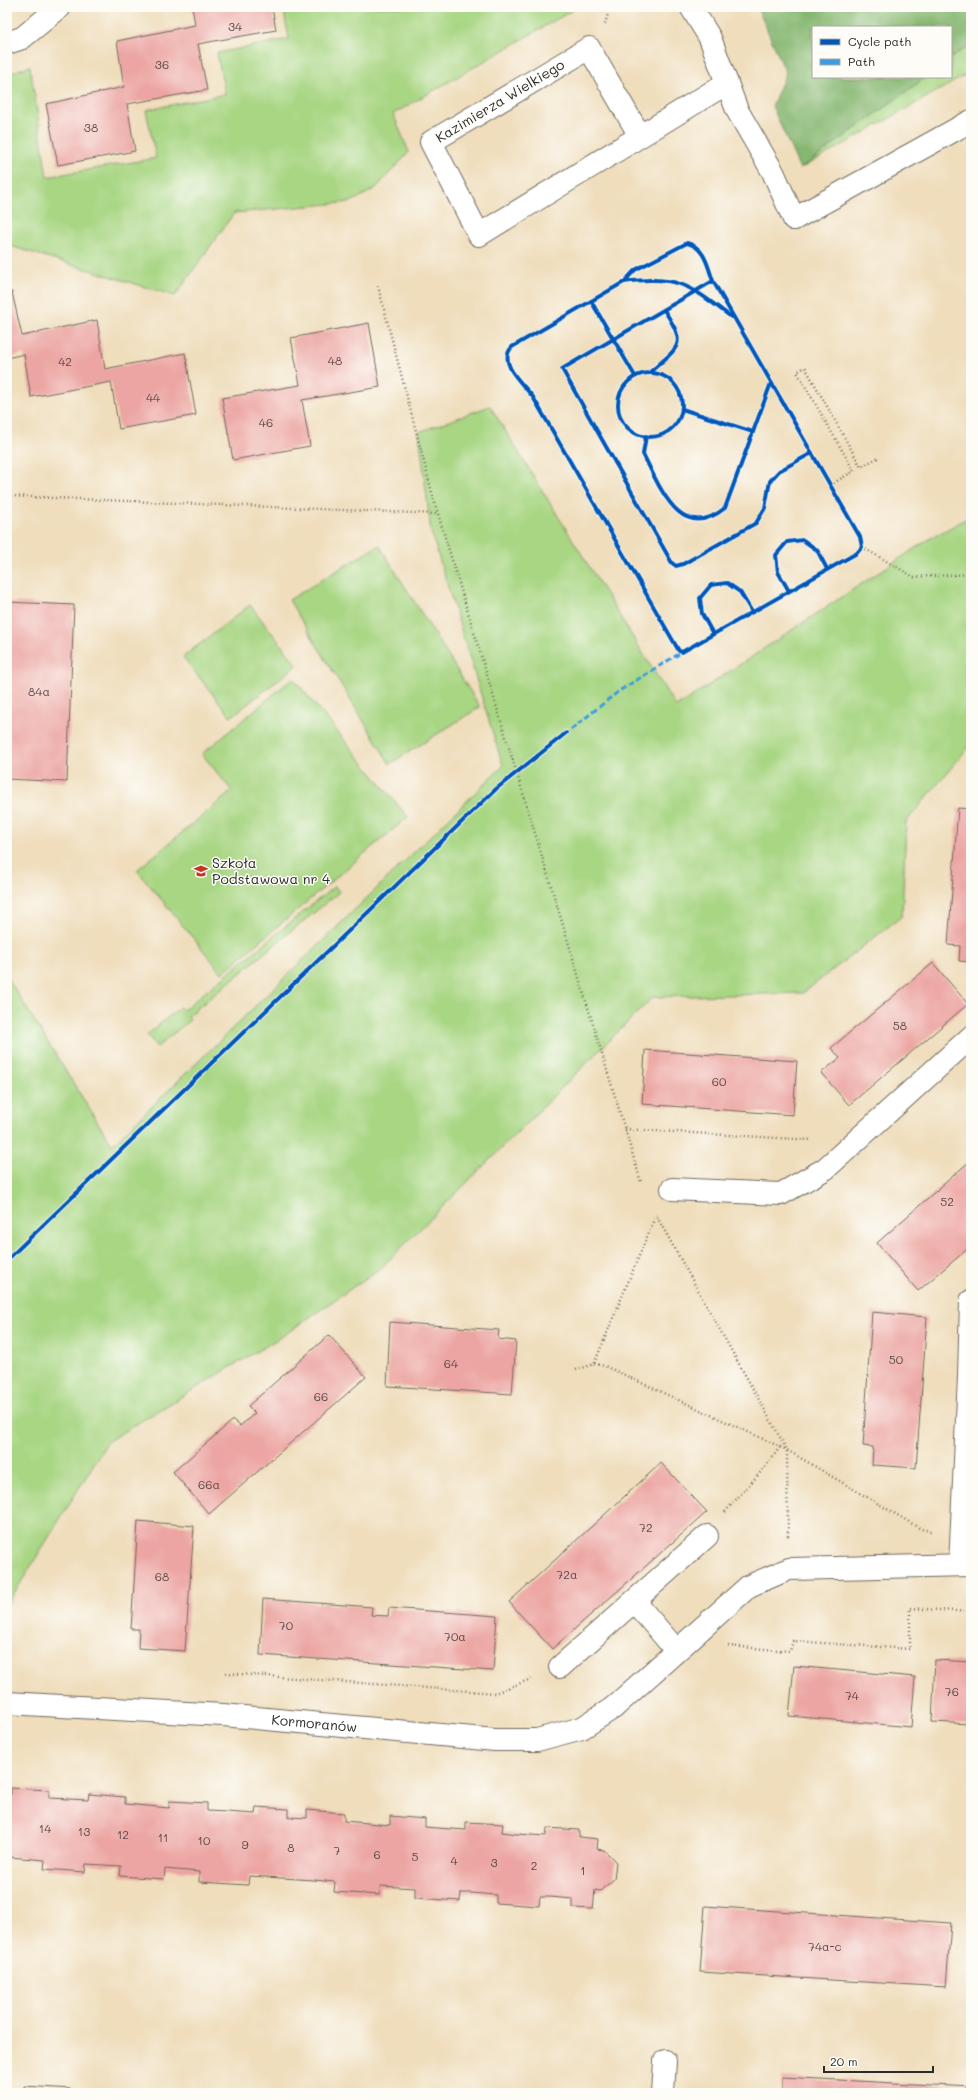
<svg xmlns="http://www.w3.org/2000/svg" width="978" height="2100" font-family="Mali,sans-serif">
	<rect width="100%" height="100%" fill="#fdfcf7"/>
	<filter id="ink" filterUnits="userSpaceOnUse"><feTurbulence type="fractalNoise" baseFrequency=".025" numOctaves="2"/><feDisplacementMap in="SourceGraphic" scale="8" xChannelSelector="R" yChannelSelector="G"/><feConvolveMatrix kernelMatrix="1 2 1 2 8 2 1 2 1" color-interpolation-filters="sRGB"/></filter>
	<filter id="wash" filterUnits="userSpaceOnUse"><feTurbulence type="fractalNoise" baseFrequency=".012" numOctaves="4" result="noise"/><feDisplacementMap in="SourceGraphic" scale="16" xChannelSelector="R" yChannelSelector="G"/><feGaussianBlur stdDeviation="0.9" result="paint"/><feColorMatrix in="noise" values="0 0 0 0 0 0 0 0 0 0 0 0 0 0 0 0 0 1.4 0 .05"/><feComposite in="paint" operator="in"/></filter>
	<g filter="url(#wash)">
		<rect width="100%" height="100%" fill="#efddbb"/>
		<g fill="#a8d683" stroke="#6a8057">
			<path d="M283,7h295l-185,107 16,38 -33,36 -25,14 -117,11 -59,83 -168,-51v-171l23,-8 17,111 109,-19 -10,-48 79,-16 -8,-41 72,-14z"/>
			<path d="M971,44v28l-171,97 126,-92h25v-19z"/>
			<path d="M490,406l186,301 250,-166 45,-25v228l-65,78 -4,94 -99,77 -150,4 -271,270 -98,68 -176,106 -101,164v-628l105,168 391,-379 -72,-234 -12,-100z"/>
			<path d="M379,545l101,162 -90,57 -101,-164z"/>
			<path d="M250,605l47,60 -66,52 -48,-60z"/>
			<path d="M293,678l115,139 -186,156 -85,-103 95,-79 -30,-37z"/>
			<path d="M335,886l4,6 -151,124 2,4 -33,27 -10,-12 33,-28 3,3z"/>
		</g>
		<path fill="#86b771" stroke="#58714e" d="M757,7h214v37l-20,14v-31h-138v50h113l-126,92 -28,-63 14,-33z"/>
		<g id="blocks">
			<g fill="#eca5a2">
				<path d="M192,7h80l4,23 -78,14 9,46 -80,14 8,47 -77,14 -12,-61 78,-17 -7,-46 78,-16z"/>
				<path d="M12,292l10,44 75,-16 8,49 80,-16 11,62 -77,14 -8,-47 -80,15 -7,-43 -17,4v-65z"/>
				<path d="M369,323l11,64 -78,13 8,46 -77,14 -11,-62 78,-13 -9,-47z"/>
				<path d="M7,602l67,3 -7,177 -60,-3z"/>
				<path d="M958,808l13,1v153l-12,-1 1,-15 -12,-1z"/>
				<path d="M933,963l35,41 -119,101 -28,-32 19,-15 -9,-10z"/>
				<path d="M645,1050l152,11 -4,54 -151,-11z"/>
				<path d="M971,1160v86l-53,45 -41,-48z"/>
				<path d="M872,1312l55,5 -11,151 -44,-3 1,-18 -10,-1z"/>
				<path d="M390,1322l109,8 -1,9 18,2 -4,53 -125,-8z"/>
				<path d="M329,1335l37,42 -157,137 -36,-42 60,-52 7,6 15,-13 -7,-7z"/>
				<path d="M661,1463l46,49 -155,137 -43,-47z"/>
				<path d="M138,1521l56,5 -9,125 -47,-3 1,-19h-8z"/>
				<path d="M263,1599l109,8 -1,8 17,1 1,-8 108,8 -4,55 -233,-16z"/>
				<path d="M935,1660l36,2v62l-39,-2z"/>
				<path d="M794,1666l121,11 -4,50 -122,-11z"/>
				<path d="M11,1788l38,2v8l39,2 1,-6 36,3v7l44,4v-7l38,2v8l20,1 28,2 1,-7 32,2v8l19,1v-8l37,3v8l46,4v-9l35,3v8l12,1 29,2v-8l37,2 -1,8 15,2 29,2 1,-8 32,2v7l19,2 -1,10 7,1 12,12 -2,17 -14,12 -5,-1 -2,19 -20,-1v-9l-23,-2h-10l-1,9 -43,-3v-8l-25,-2h-10l-1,8 -45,-3v-10l-35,-2 -1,9 -45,-3 1,-10 -21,-2 -65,-4 -1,9 -49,-3v-10l-34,-3 -1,10 -44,-3 1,-10 -35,-2 -1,8 -41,-3 1,-9 -36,-3 -2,6v-69h4z"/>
				<path d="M705,1906l246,17 -5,64 -246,-15z"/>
				<path d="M782,2077l188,10v6h-188z"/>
				<path d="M24,2086l48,3 -1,4h-47z"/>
			</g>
		</g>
	</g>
	<g filter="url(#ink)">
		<use href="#blocks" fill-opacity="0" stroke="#70695d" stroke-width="1"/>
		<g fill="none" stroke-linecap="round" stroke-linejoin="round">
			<defs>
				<g id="lane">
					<path d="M640,136l-51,-88 -158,94 48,93 248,-152"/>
					<path d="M794,219l177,-98"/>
					<path d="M672,1189l109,5 44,-25 146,-132"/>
					<path d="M960,1564l9,-187 2,-76"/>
					<path d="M634,1601l42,49"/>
					<path d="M560,1667l147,-131"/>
					<path d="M613,1708l136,-122 40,-17 182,-4"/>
				</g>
				<g id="street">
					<path d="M691,7l19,31 27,72 36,62 21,47"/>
					<path d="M7,43l15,-5 38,-31"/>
					<path id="s1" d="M7,1703l216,12 272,25h42l45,-12 31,-20"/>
					<path d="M663,2093l2,-32"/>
				</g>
			</defs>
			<use href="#lane" stroke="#70695d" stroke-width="24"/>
			<use href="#street" stroke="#70695d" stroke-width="24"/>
			<g stroke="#70695d" stroke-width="2.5" stroke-dasharray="1 3" stroke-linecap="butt">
				<path d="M605,24l5,-17"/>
				<path d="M378,286l57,218 206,678"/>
				<path d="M830,485l24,-14 -57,-99 8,-5 56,100 18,-10"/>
				<path d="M7,496l431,18"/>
				<path d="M862,547l52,30 57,-3"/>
				<path d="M625,1129l187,11"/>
				<path d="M657,1217l130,233 1,89"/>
				<path d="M594,1364l11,2 182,84 134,79 10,2"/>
				<path d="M576,1370l18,-6 62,-149"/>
				<path d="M725,1512l41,-46 14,-19"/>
				<path d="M728,1646l62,5 3,-10 117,8v-41l61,4"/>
				<path d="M226,1673l269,20 36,-14"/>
			</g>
			<use href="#lane" stroke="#fff" stroke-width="22"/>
			<use href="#street" stroke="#fff" stroke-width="22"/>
			<path stroke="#3d9ce1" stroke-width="3" stroke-dasharray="6 3" stroke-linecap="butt" d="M564,735l55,-44 63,-39"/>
			<defs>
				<g id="cycleway">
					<path d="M687,243c18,4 21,24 26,38l147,256 2,10 -5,6 -175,99 -3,-1 -146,-254c-10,-13 -36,-34 -21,-50l112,-65 11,-12z"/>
					<path d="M713,281l-151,88 110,194 4,3 7,-2 73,-41 9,-15 5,-27 9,-10 33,-18"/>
					<path d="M624,282c55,-7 65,3 107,35"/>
					<path d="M591,301l44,75"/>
					<path d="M650,372c29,-26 38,-26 14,-62"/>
					<circle cx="650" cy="405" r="32"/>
					<path d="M682,409l71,23"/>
					<path d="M646,436l-3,18c17,33 37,90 82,54l46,-125"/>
					<path d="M789,591l-11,-19 -2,-17 11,-13 16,-2 14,10 10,19"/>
					<path d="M713,634l-11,-20 -2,-16 11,-13 16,-2 13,9 12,20"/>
					<path d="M7,1260l489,-471 70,-56"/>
				</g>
			</defs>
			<use href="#cycleway" stroke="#fdfcf7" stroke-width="6"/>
			<use href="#cycleway" stroke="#0057b8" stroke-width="4"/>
		</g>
	</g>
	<defs>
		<symbol id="school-bare" viewBox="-9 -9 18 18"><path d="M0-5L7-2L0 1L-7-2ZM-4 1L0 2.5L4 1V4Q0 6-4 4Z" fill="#c8321e" stroke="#fdfcf7" stroke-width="2.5" paint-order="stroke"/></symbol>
	</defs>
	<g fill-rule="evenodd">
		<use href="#school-bare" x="191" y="861" width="20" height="20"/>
	</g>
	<g text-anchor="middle" stroke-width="3" stroke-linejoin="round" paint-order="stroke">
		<g font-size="12" fill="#5b4a49">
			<text x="235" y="31">34</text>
			<text x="162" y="69">36</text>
			<text x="91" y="132">38</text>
			<text x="335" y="365">48</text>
			<text x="65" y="366">42</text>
			<text x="153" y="402">44</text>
			<text x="266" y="427">46</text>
			<text x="39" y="696">84a</text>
			<text x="900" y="1030">58</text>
			<text x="719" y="1086">60</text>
			<text x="947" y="1206">52</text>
			<text x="896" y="1364">50</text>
			<text x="451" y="1368">64</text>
			<text x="321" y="1401">66</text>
			<text x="209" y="1489">66a</text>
			<text x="646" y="1532">72</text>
			<text x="567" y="1579">72a</text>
			<text x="162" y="1581">68</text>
			<text x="286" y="1630">70</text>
			<text x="455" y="1641">70a</text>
			<text x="952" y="1696">76</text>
			<text x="852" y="1700">74</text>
			<text x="45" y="1833">14</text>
			<text x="84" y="1836">13</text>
			<text x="123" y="1839">12</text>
			<text x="163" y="1842">11</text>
			<text x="204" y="1845">10</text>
			<text x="245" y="1849">9</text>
			<text x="291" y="1852">8</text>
			<text x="337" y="1855">7</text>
			<text x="377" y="1859">6</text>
			<text x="415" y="1861">5</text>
			<text x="454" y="1865">4</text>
			<text x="494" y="1867">3</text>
			<text x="534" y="1870">2</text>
			<text x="583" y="1875">1</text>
			<text x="825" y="1951">74a-c</text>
		</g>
		<g font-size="14" fill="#2b2b2b" stroke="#fdfcf7">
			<text transform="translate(500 101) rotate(-31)" y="5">Kazimierza Wielkiego</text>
			<text dy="5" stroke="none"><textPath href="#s1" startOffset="308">Kormoranów</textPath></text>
		</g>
		<g font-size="14" fill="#2b2b2b" stroke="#fdfcf7" text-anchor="start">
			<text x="212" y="868">Szkoła<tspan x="212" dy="16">Podstawowa nr 4</tspan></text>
		</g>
	</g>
	<rect width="978" height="2100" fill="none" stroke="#fdfcf7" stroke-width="24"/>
	<rect x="812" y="26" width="140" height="52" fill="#fdfcf7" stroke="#a9a8a5"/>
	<rect x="820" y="39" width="20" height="6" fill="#0057b8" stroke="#a9a8a5"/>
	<text x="848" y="46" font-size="12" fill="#2b2b2b">Cycle path</text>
	<rect x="820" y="59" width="20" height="6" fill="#3d9ce1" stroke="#a9a8a5"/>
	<text x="848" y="66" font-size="12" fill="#2b2b2b">Path</text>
	<path d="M824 2066v6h109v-6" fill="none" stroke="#2b2b2b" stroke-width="2"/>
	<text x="830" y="2066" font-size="12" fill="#2b2b2b" stroke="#fdfcf7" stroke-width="3" paint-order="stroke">20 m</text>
</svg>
